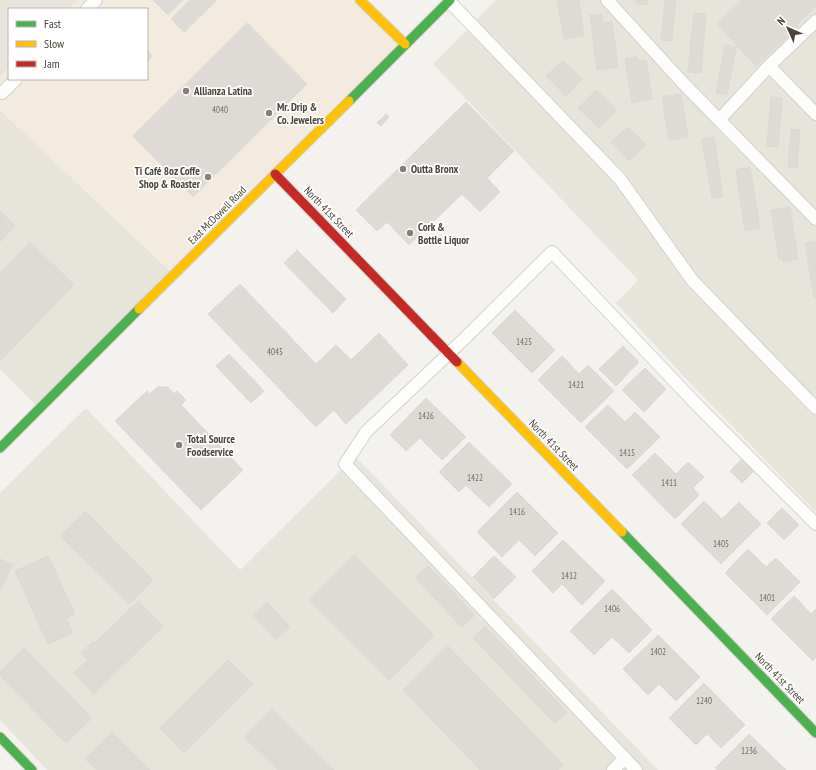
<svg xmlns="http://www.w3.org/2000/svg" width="816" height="770" font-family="'PT Sans Narrow',sans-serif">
	<rect width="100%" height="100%" fill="#f4f2ee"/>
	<g fill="#e7e4dc">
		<path d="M0,0h78l-10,9h-59v59l-9,9z"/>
		<path d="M496,0h320v512l-126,-129 -74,-80 22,-23 -205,-216z"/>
		<path d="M0,110l174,165 -135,134 -39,-40z"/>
		<path d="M86,408l154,162 115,-114 303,314h-611l-47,-50v-227z"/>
	</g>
	<path fill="#f3ebdf" d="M77,0h283l45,44 -231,231 -174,-165v-33l9,-9v11h138v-70h-79z"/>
	<g fill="#dedbd6" stroke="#dcd9d4">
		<path d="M153,0h30l-15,15z"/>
		<path d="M190,0h27l-33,32 -13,-13z"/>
		<path d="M557,0h22l5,36 -20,3z"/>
		<path d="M636,0h11v5l-11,-1z"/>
		<path d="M665,0h11l-4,41 -11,-1z"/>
		<path d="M742,0h74v6l-19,18 2,2 -43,40 -39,-42z"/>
		<path d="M694,13l12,1 -5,59 -13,-1z"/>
		<path d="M602,14l1,9 9,-1 6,45 -21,3 -7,-55z"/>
		<path d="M247,23l60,61 -114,113 -60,-61z"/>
		<path d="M725,45l11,2 -9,48 -11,-2z"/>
		<path d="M147,50l6,6 -6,6z"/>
		<path d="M637,57l1,4 8,-1 6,39 -20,4 -7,-44z"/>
		<path d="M563,60l19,19 -16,17 -20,-20z"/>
		<path d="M596,90l21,20 -18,18 -21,-20z"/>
		<path d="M681,94l7,43 -19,3 -7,-43z"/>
		<path d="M771,97l11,1 -4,49 -11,-1z"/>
		<path d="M466,102l48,49 -27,27 13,14 -20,20 -18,-18 -53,51 -22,-23 -10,9 -21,-21z"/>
		<path d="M386,114l3,3 -8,9 -4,-3z"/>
		<path d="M628,127l18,18 -17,16 -18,-19z"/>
		<path d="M791,129l9,1 -3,38 -9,-1z"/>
		<path d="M714,137l9,60 -11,1 -10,-59z"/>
		<path d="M750,167l10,61 -15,3 -9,-61z"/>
		<path d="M790,207l8,52 -15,3 -1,-3 -3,1 -8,-50z"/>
		<path d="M0,211l15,15 -15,16z"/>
		<path d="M816,241v57h-2l-9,-55z"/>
		<path d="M30,242l44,43 -74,76v-88z"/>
		<path d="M297,250l49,49 -13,14 -49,-50z"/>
		<path d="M240,284l76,80 20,-19 15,15 28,-27 29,32 -62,59 -12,-14 -18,17 -108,-113z"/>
		<path d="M515,310l40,40 -23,23 -40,-40z"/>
		<path d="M623,346l16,16 -23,24 -17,-17z"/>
		<path d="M229,354l35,37 -13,12 -35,-37z"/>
		<path d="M562,356l17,18 9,-9 26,26 -33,32 -43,-43z"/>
		<path d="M645,368l21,21 -22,23 -22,-22z"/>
		<path d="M157,387h11l6,7 3,-3 9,9 -5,5 62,65 -42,40 -86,-89 32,-30 3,3z"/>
		<path d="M426,398l40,39 -24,23 -22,-22 -14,13 -16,-16z"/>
		<path d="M608,405l17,17 10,-10 25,25 -33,32 -42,-42z"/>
		<path d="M469,442l43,42 -23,23 -23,-22 -7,7 -20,-20z"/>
		<path d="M655,453l21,21 12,-12 16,15 -11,11 6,7 -24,24 -43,-44z"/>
		<path d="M742,459l12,12 -12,12 -12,-12z"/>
		<path d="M517,492l41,41 -23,23 -16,-16 -17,17 -25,-25z"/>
		<path d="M704,501l18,18 17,-17 22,22 -40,40 -40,-40z"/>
		<path d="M782,508l17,17 -15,15 -17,-17z"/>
		<path d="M85,511l68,69 -24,24 -69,-68z"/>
		<path d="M563,540l42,41 -23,24 -20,-21 -9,9 -21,-22z"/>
		<path d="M748,549l18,18 10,-9 24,24 -33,33 -42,-42z"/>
		<path d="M354,555l80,80 -45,45 -80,-80z"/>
		<path d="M48,556l27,58 -9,4 7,15 -25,11 -33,-73z"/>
		<path d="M494,556l22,21 -22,22 -21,-22z"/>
		<path d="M0,559l13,6 -13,25z"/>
		<path d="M428,566l47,49 -13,12 -47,-49z"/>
		<path d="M612,589l40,41 -23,23 -17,-16 -18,18 -24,-24z"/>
		<path d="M794,596l17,18 5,-5v48l-3,4 -42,-42z"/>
		<path d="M138,601l25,25 -69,68 -20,-21 14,-13 -7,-7 12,-12 2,2z"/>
		<path d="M267,602l23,25 -14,12 -23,-24z"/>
		<path d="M485,626l82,86 -12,12 -82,-86z"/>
		<path d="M658,635l42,42 -24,24 -17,-17 -11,11 -25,-26z"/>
		<path d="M448,646l116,119 -6,5h-78l-77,-80z"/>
		<path d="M24,648l68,70 -26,25 -66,-67v-4z"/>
		<path d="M228,660l25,24 -69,69 -24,-25z"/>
		<path d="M704,683l41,42 -24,23 -14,-14 -11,11 -27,-27z"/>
		<path d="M272,709l62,61h-56l-34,-33z"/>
		<path d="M112,732l38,38h-53l-12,-11z"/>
		<path d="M749,734l37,36h-68l-3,-2z"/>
	</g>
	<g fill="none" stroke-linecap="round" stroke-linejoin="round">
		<defs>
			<g id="lane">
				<path d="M607,0l76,83 133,136"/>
				<path d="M449,1l171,178 72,101 124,128"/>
				<path d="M87,9l9,-9"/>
				<path d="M769,66l47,48"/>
				<path d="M2,93l14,-14"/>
				<path d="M719,120l50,-54 47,-45"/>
				<path d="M613,770l12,-12"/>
				<path d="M636,770l-291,-306 21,-32 96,-91 90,-89 146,154 118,118"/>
			</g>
			<g id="fast">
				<path d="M349,101l101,-101"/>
				<path d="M0,448l139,-139"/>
				<path d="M622,532l194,201"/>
				<path d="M0,737l32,33"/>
			</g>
			<g id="slow">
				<path d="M360,0l45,44"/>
				<path d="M139,309l210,-208"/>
				<path d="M457,362l165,170"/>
			</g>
			<path id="jam" d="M275,174l182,188"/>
		</defs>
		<use href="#lane" stroke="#d2d0cb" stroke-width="14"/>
		<use href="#fast" stroke="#d3cfc5" stroke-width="11"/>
		<use href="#slow" stroke="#d3cfc5" stroke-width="11"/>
		<use href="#jam" stroke="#d3cfc5" stroke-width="11"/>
		<use href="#lane" stroke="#fdfdfc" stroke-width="12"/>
		<use href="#fast" stroke="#4caf50" stroke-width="9"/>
		<use href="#slow" stroke="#ffc107" stroke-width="9"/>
		<use href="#jam" stroke="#c62828" stroke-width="9"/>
	</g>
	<g fill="#868178" stroke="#fff" stroke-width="1.5">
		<circle cx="186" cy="91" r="4"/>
		<circle cx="269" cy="113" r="4"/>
		<circle cx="403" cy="169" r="4"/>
		<circle cx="208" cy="177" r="4"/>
		<circle cx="410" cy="233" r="4"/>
		<circle cx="179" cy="445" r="4"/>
	</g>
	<g text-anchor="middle" stroke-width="3.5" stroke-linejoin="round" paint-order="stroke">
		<g font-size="9" fill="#706a61">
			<text x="220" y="113">4040</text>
			<text x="524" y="345">1425</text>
			<text x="275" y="355">4045</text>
			<text x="576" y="388">1421</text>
			<text x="426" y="419">1426</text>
			<text x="627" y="456">1415</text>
			<text x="475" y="481">1422</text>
			<text x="669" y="486">1411</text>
			<text x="517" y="515">1416</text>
			<text x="721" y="547">1405</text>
			<text x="569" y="579">1412</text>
			<text x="767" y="601">1401</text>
			<text x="612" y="612">1406</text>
			<text x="658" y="655">1402</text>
			<text x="704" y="704">1240</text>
			<text x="749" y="754">1236</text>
		</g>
		<g font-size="11" font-weight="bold" fill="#4b4439" stroke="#fff" text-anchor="start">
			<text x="194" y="95">Allianza Latina</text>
			<text x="277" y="111">Mr. Drip &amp;<tspan x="277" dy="13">Co. Jewelers</tspan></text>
			<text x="411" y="173">Outta Bronx</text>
			<text x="200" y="175" text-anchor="end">Ti Café 8oz Coffe<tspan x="200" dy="13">Shop &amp; Roaster</tspan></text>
			<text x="418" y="231">Cork &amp;<tspan x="418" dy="13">Bottle Liquor</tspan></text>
			<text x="187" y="443">Total Source<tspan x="187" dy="13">Foodservice</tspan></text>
		</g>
		<g font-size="11" fill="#4b4439" stroke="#fff">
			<text transform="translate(329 212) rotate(46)" y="4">North 41st Street</text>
			<text transform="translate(217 215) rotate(-45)" y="4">East McDowell Road</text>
			<text transform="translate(554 445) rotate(46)" y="4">North 41st Street</text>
			<text transform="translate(780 678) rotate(46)" y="4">North 41st Street</text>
		</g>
	</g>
	<rect x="8" y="8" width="140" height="72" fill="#ffffff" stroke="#b7b4b0"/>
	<rect x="16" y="21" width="20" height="6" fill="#4caf50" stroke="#b7b4b0"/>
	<text x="44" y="28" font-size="12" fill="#4b4439">Fast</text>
	<rect x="16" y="41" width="20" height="6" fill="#ffc107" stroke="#b7b4b0"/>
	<text x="44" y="48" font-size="12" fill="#4b4439">Slow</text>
	<rect x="16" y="61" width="20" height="6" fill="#c62828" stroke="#b7b4b0"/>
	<text x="44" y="68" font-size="12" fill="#4b4439">Jam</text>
	<g transform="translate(788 28) rotate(315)" stroke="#ffffff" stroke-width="3" paint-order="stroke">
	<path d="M0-3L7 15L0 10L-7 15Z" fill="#4b4439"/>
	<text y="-6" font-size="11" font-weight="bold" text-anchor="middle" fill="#4b4439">N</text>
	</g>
</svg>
